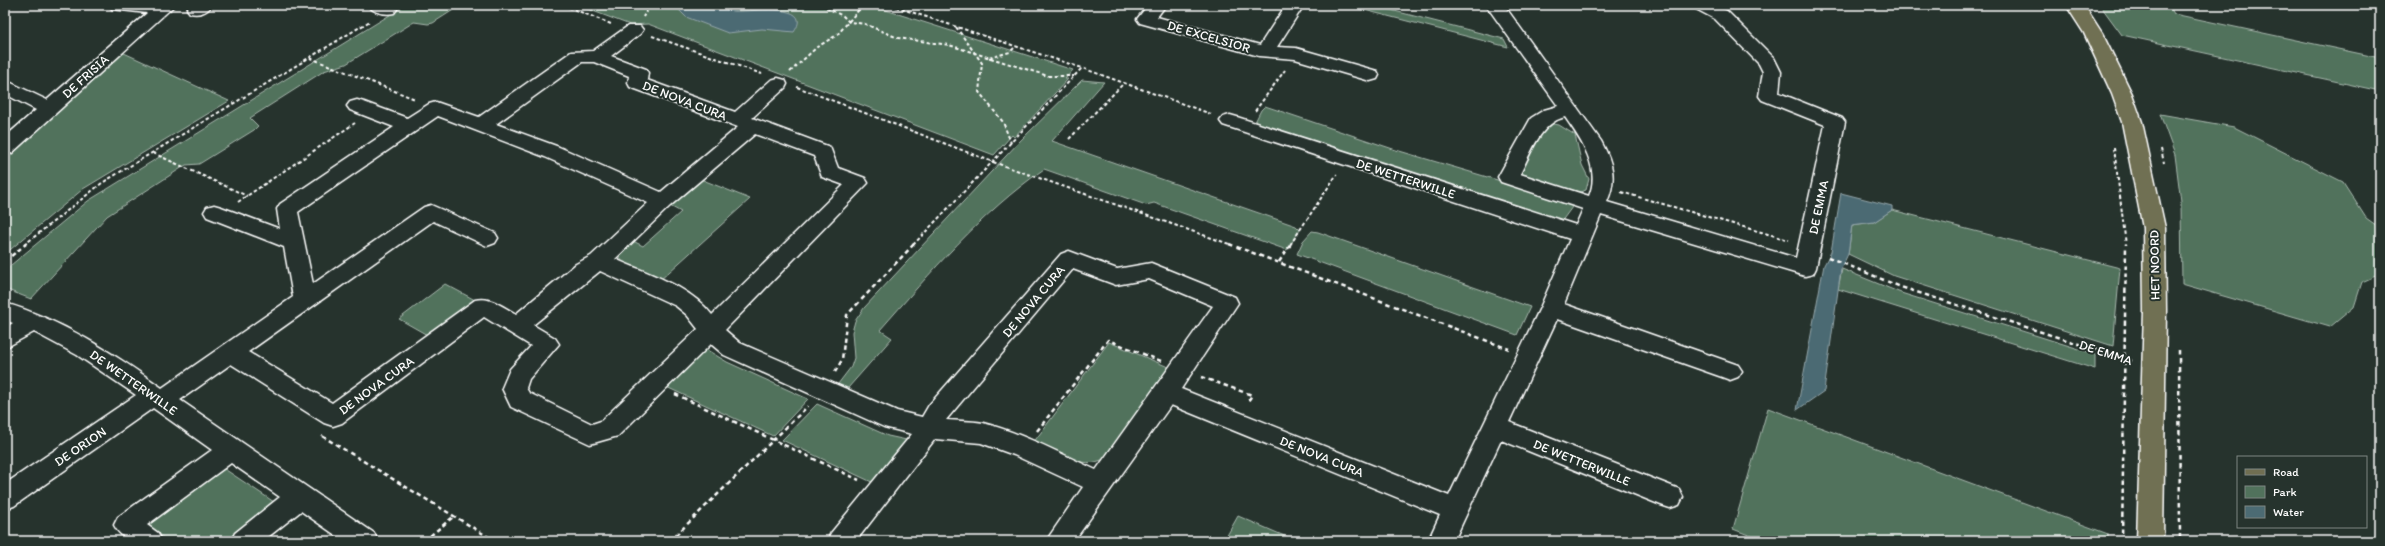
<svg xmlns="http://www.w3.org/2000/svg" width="2385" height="546" font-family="Itim,sans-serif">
	<rect width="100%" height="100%" fill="#26332d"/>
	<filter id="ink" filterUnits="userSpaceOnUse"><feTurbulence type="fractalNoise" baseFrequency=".025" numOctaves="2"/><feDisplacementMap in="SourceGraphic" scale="8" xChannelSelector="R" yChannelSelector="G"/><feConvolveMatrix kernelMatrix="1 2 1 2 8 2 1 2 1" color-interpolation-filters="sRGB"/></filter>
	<g filter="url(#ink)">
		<g fill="#51725c" stroke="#a8b8ae">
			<path d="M406,5h55l-28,18 -5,1 -14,-2 -68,42 -22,7 -74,47 8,8 -4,4 -55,34 -13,1 -79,51 -76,83 -26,-10v-19l83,-69z"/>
			<path d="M577,5h293l203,65 -8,9h3l-54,58 -2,-2 -18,20 -346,-131 -18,1z"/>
			<path d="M1345,5h26l133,34 4,8z"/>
			<path d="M2100,5h69l5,9 206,44v33l-258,-56z"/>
			<path d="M124,53l105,48 -146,88 -78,65v-93z"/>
			<path d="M1082,80l22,2 -52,59 244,85 4,4 -13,20 -133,-47 -8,2 -102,-36c-63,44 -113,103 -164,161l12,8 -44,50 -10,-4 13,-17 3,-9 -2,-26 3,-11 9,-13 156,-167z"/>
			<path d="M1265,106l131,44 179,53 -14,19 -306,-100 6,-12z"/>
			<path d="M2160,114l74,13 109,55 23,36 14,10v46l-18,8 -8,25 -24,20 -148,-43 -1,-82 -6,-47z"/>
			<path d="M1548,123l11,2 16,10 7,30 7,14 -3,11 -12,4 -56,-19 23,-47z"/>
			<path d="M698,178l52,21 -91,82 -35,-17 -4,-6 2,-7 9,-11 12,6 38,-34 -11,-6 9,-7 -3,-2z"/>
			<path d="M1892,210l228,58 -7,78 -219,-70 -46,-22 4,-29 22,-3z"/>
			<path d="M1312,231l6,1 212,75 -13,28 -220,-81 6,-13z"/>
			<path d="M1842,269l59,24 194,61v15l-257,-80z"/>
			<path d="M445,284l30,16 -46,36 -30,-17z"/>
			<path d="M1109,342l64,27 -67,89c-24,13 -50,-5 -73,-15z"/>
			<path d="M702,347l25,15 81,37 -35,37 -111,-51z"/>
			<path d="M817,404l71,32 23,5 -35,43 -94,-44z"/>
			<path d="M1768,408l340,126v7h-344l-31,-12z"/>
			<path d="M217,464l63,42 -45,35h-67l-27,-20z"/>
			<path d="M1238,516l58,25h-72z"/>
		</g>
		<g fill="#4c6b73" stroke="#94a6ab">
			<path d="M674,5c13,0 28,-2 41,0 6,1 11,5 17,6 14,2 84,-11 62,21l-32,-3 -34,4 -42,-16z"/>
			<path d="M1841,193l51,13v4l-18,12 -22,3 -4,29 -7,15 -17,122 -27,19 27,-145 7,-13z"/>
		</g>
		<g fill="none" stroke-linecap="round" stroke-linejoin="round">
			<defs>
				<g id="minor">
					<path d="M109,5h66l-163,148 -7,2v-18l31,-27 -31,-16v-14l42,20 100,-87 -35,-4z"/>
					<path d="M190,5h22c-5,8 -14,10 -22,8l-3,-4z"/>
					<path d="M368,5h26l3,4 -3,4c-8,2 -21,0 -26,-8z"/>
					<path d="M1148,5h18l-9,12 103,28 26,-40h18l-27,42 19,1 81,23 2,4 -2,4 -7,2 -75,-22 -36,-3 -119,-33 -3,-4z"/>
					<path d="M1486,5h18l97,136c12,22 16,38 6,61l189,56 29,-133 -63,-25 -3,-4 4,-24 -4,-8 -44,-45 -19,-10 -3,-4h22l12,6 47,47 7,14 -2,21 63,25 3,4 -29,146 -3,6 -8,2 -204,-61 -37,89 174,61 4,6 -4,6 -8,3 -8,-3 -165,-58 -48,103 170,67 4,8 -4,8 -9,3 -9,-3 -160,-65 -47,101h-26l12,-26 -269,-110 -97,136h-28l37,-54 -69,-32 -33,-12 -46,-4 -79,102h-29l4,-8 81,-99 -28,-7 -160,-72 -13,-11 -93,92 -28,8 -79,-37 -9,-19 8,-19 21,-23 -47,-29 -142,106 -9,3 -9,-3 -93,-59 -51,36 194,133 4,8h-34l-43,-30 -38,30h-32l4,-8 45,-36 -49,-34 -84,62 11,8 4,8c-19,0 -38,4 -48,-16l4,-8 94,-67 -59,-42 -139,98 -9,3v-25l131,-89 -59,-40 -43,-23 -29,16v-20l8,-5 -8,-3v-17c57,17 108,50 157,85l131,-91 -9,-50 -77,-30 -3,-5 3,-5 7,-2 7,2 59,22 -3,-20 3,-5 114,-77 -44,-17 -3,-4 3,-4 7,-2 7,2 43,16 22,-14 7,-2 43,15 92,-65 22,-1 35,-25h12l3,4 -3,4 -29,22 35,13 2,4 -1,7 88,32 36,-32 7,-2 7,2 2,4 -2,4 -33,30 78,29 8,21 27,10 3,5 -143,147 15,13 157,68 25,6 7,-12 132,-151 8,-3 48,18 34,-6 84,34 3,6 -57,86 268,107 91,-188 30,-69 -347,-114 -3,-4 3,-4 7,-2 7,2 339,108 7,-16 -82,-27 -3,-5 33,-59 13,-8 14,-4zM582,62h12l35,14 -1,7 2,4 108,40 -77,65 -102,-45 -63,-23zM438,116l107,41 103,46 -57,53 -15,8 -60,50c-13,-7 -26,-18 -41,-14l-143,103 -84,-51 185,-131 54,25 8,-3 3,-5 -3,-5 -64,-28 -7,2 -111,77 -15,-72zM1565,117c16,23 36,51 24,79l-69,-22c11,-21 20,-51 45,-57zM755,134l59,22 8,21 22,8 -132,130c-23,-30 -64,-41 -97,-56l55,-53zM1073,269l43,16 33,-6 64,27 -117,164c-37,-17 -74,-37 -113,-47 -12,-2 -25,-2 -37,-3zM600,271l76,35 11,9 11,14 -97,92 -9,3 -63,-31 -3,-5 3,-9 30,-35 -4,-6 -22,-13z"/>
				</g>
				<path id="major" d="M2066,5h18l18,28 30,61 10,28 23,106 1,82 -3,231h-26l7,-231 -1,-82 -21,-106 -10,-28 -28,-61z"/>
			</defs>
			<use href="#minor" stroke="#fff" stroke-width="3"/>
			<use href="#major" stroke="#fff" stroke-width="3"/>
			<g stroke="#fff" stroke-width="2" stroke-dasharray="3.5 2.5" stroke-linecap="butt">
				<path d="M563,5l48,19"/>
				<path d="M643,5l4,5 -4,7"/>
				<path d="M821,5l22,11 6,6 16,2 33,14 51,7 99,31h26"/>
				<path d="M890,5l192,63 129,46"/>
				<path d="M956,27l26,36 -3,29 24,30 8,21"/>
				<path d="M652,36l110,38"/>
				<path d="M310,58l105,41"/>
				<path d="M989,58l21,-6 6,-6"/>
				<path d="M790,72l27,-25 20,-12 26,-30"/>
				<path d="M797,87l196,75 239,83"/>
				<path d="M1255,111l30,-41"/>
				<path d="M1069,139l55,-56"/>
				<path d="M2114,148l12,97"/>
				<path d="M2161,149l3,14"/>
				<path d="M153,153l94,43"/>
				<path d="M1621,192l168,48"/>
				<path d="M238,202l117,-79"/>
				<path d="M24,245l78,-62 268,-162"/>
				<path d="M913,245l169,-177"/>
				<path d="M1290,245l47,-71"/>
			</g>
			<g stroke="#fff" stroke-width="2.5" stroke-dasharray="4.5 3.5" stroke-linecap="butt">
				<path d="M1229,244l280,105"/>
				<path d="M1828,257l73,30 231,74"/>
				<path d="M5,261l21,-17"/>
				<path d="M1279,262l12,-18"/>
				<path d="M2179,350l1,191"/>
				<path d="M835,372l7,-12 5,-45 67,-71"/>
				<path d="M1201,377l51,18 -5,8"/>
				<path d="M675,394l184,86"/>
				<path d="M1037,431l71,-91 53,21"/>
				<path d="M322,436l173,105"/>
				<path d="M424,541l29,-24"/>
				<path d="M670,541l138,-135"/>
				<path d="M2122,541l4,-297"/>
			</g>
			<use href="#minor" fill="#26332d" fill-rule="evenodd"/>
			<use href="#major" fill="#706f52" fill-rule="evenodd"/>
		</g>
	</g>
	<g text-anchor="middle" stroke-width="4" stroke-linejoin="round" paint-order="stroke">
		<g font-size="13" fill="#fff" stroke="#26332d">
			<text transform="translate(1209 36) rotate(16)" y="5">DE EXCELSIOR</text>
			<text transform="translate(85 76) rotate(-42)" y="5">DE FRISIA</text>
			<text transform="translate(685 100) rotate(21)" y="5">DE NOVA CURA</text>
			<text transform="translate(1406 178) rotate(18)" y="5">DE WETTERWILLE</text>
			<text transform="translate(1818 207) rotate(-78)" y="5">DE EMMA</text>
			<text transform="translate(2154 265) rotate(-91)" y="5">HET NOORD</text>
			<text transform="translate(1033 301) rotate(-50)" y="5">DE NOVA CURA</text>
			<text transform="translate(2106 352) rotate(18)" y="5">DE EMMA</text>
			<text transform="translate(134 382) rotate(35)" y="5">DE WETTERWILLE</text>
			<text transform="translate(376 385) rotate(-36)" y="5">DE NOVA CURA</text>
			<text transform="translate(80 446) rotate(-34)" y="5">DE ORION</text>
			<text transform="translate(1322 456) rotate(22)" y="5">DE NOVA CURA</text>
			<text transform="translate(1582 462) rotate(22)" y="5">DE WETTERWILLE</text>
		</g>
	</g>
	<rect width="2385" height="546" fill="none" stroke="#26332d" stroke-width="20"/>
	<rect x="10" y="10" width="2365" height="526" fill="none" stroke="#fff" stroke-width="1.5" filter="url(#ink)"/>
	<rect x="2237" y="456" width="130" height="72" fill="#26332d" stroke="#7d8581"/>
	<rect x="2245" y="469" width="20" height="6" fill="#706f52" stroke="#7d8581"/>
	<text x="2273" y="476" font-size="12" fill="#ffffff">Road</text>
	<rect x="2245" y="486" width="20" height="12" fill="#51725c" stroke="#7d8581"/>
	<text x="2273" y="496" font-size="12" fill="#ffffff">Park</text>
	<rect x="2245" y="506" width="20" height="12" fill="#4c6b73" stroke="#7d8581"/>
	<text x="2273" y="516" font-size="12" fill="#ffffff">Water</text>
</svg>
